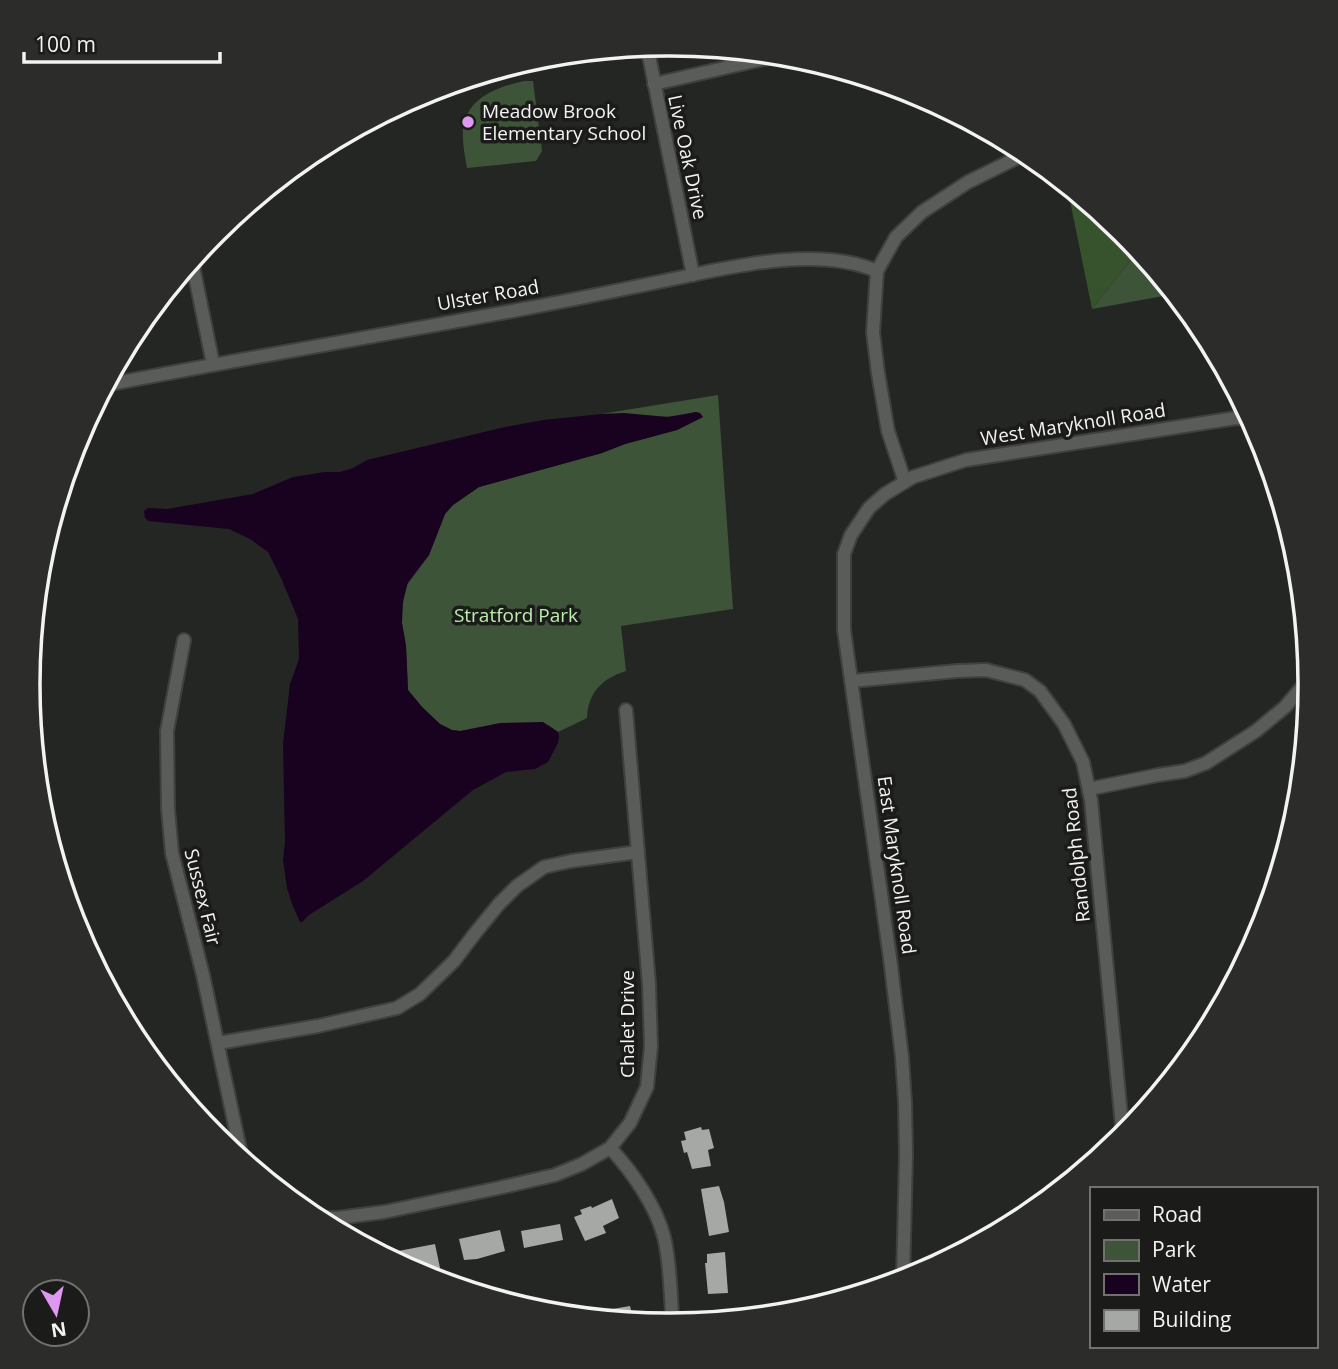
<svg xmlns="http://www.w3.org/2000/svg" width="1338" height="1369" font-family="'Open Sans',sans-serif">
	<rect width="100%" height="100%" fill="#242624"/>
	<g fill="#3e5438">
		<path d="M524,81h9l9,70 -6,10 -69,7c-2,-12 -5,-26 -4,-39 4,-31 34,-42 61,-48z"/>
		<path d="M1138,251l36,43 -82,15z"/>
		<path d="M718,395l15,214 -112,17 5,45c-23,7 -38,21 -39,47l-29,14 -10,-7 -88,6 -8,-1 -12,-6 -18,-17 -14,-17 -2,-44 -4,-23 -1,-10 6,-28 22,-30 16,-41 8,-9 26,-18 123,-34 23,-9 52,-14 26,-13 -7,-5c-34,10 -60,1 -95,2z"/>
	</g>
	<path fill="#36532e" d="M1067,186l56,46 15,19 -46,58z"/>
	<path fill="#19021f" d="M696,412l4,1 3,4 -26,13 -52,14 -23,9 -123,34 -26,18 -8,9 -16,41 -21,27 -5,18 -1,23 4,23 2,44 14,17 18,17 12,6 8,1 40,-8 43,-1 15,10 1,5 -1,6 -10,19 -13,7 -29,3 -33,18 -110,91 -54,34 -7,7h-2l-8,-18 -5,-16 -4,-28 2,-18 -2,-98 7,-60 9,-25 -1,-40 -16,-39 -14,-28 -18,-13 -21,-10 -81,-8 -3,-3 -1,-7 4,-3 19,1 86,-15 40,-17 32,-5h15l13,-4 14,-8 138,-33 38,-7 58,-6 23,-1 44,4z"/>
	<g fill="#a5a8a5">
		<path d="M701,1127l1,3 7,-1 5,19 -6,2 3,16 -19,3 -5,-17 -3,1 -3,-12 5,-1 -2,-8z"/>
		<path d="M719,1186l5,16 5,30 -20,4 -8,-47z"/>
		<path d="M612,1199l7,19 -16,8 3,7 -21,8 -11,-24 8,-3 -2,-4 11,-4 1,2z"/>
		<path d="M560,1224l3,16 -39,8 -3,-17z"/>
		<path d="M500,1230l5,21 -28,8 -13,1 -5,-21z"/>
		<path d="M435,1244l5,24 -4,5 -7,-1 -1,-4 -17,2 -17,-9 -1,-9z"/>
		<path d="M725,1252l3,41 -20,1 -3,-31h2v-9z"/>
		<path d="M630,1306l4,16 -51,-5v-3z"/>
	</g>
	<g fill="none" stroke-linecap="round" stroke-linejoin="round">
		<defs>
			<g id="street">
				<path d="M647,46l46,229"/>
				<path d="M654,84l127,-29"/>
				<path d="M192,261l21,103"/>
				<path d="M106,385c139,-27 278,-50 417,-76 49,-9 97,-19 145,-29 63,-13 148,-35 209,-9"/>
				<path d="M905,482l-17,-51 -10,-58 -5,-41 4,-61 19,-34 26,-25 46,-30 59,-29"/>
				<path d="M184,640l-17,91 1,78 4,44 31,122 39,184"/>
				<path d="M852,681l105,-10 29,-1 39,10 15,11 24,33 19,38 8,38 32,337"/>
				<path d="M1089,789l69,-14 27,-4 21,-8 50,-32 29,-24 24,-28"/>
				<path d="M218,1043l100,-17 79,-18 23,-14 34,-33 22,-29 23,-28 18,-18 27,-19 27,-6 67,-9"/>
				<path d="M610,1148c22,23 46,58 54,89 7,28 6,59 9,88"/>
				<path d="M315,1218h22l47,-6 110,-23 61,-14 27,-11 28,-16 20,-25 17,-36 4,-41 -2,-62 -23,-274"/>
				<path d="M903,1280l3,-125 -1,-53 -3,-45 -12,-99 -46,-328v-76l7,-19 18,-27 16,-14 28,-17 53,-17 270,-42 14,1"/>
			</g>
		</defs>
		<use href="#street" stroke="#3f413f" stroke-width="16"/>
		<use href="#street" stroke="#5a5c59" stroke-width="12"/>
	</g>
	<circle fill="#de98f2" stroke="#1b1c1a" stroke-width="2.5" cx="468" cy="122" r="7"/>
	<g text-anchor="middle" stroke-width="7" stroke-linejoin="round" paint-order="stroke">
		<g font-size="19" fill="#f2f3f2" stroke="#1b1c1a" text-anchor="start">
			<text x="482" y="118">Meadow Brook<tspan x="482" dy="22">Elementary School</tspan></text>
		</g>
		<g font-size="19" fill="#f2f3f2" stroke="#1b1c1a">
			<text transform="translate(688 157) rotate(78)" y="7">Live Oak Drive</text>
			<text transform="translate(488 295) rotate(-10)" y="7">Ulster Road</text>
			<text transform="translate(1073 424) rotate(-9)" y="7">West Maryknoll Road</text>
			<text transform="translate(1076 855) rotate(-96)" y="7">Randolph Road</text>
			<text transform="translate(897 865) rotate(82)" y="7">East Maryknoll Road</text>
			<text transform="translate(203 897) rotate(76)" y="7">Sussex Fair</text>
			<text transform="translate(627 1024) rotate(-90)" y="7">Chalet Drive</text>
		</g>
		<g font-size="19" fill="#bbedae" stroke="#1b1c1a">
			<text x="516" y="622">Stratford Park</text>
		</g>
	</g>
	<path d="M0 0H1338V1369H0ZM668 56H670A628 628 0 0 1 1298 684V685A628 628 0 0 1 670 1313H668A628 628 0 0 1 40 685V684A628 628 0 0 1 668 56Z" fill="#2c2d2b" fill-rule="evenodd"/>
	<path fill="none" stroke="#f2f3f2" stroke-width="3.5" d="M668 56H670A628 628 0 0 1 1298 684V685A628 628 0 0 1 670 1313H668A628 628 0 0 1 40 685V684A628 628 0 0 1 668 56Z"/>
	<rect x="1090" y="1187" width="228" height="161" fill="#1b1c1a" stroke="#717270" stroke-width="2"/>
	<rect x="1104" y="1210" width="35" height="10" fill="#5a5c59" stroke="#717270" stroke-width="2"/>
	<text x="1152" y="1222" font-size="21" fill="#f2f3f2">Road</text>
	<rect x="1104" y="1240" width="35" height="21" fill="#3e5438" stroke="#717270" stroke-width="2"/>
	<text x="1152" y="1257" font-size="21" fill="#f2f3f2">Park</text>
	<rect x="1104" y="1274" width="35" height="21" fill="#19021f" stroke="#717270" stroke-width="2"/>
	<text x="1152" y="1292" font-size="21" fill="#f2f3f2">Water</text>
	<rect x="1104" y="1310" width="35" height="21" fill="#a5a8a5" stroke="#717270" stroke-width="2"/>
	<text x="1152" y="1327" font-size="21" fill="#f2f3f2">Building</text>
	<g transform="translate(56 1313) rotate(171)"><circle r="33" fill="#1b1c1a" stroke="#717270" stroke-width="2"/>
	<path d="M0-5L12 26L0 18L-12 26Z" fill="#de98f2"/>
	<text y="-10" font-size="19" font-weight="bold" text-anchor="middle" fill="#f2f3f2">N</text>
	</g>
	<path d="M24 52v10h196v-10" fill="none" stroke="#f2f3f2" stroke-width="3.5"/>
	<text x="35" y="52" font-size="21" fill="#f2f3f2" stroke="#1b1c1a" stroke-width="5" paint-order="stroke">100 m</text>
</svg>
